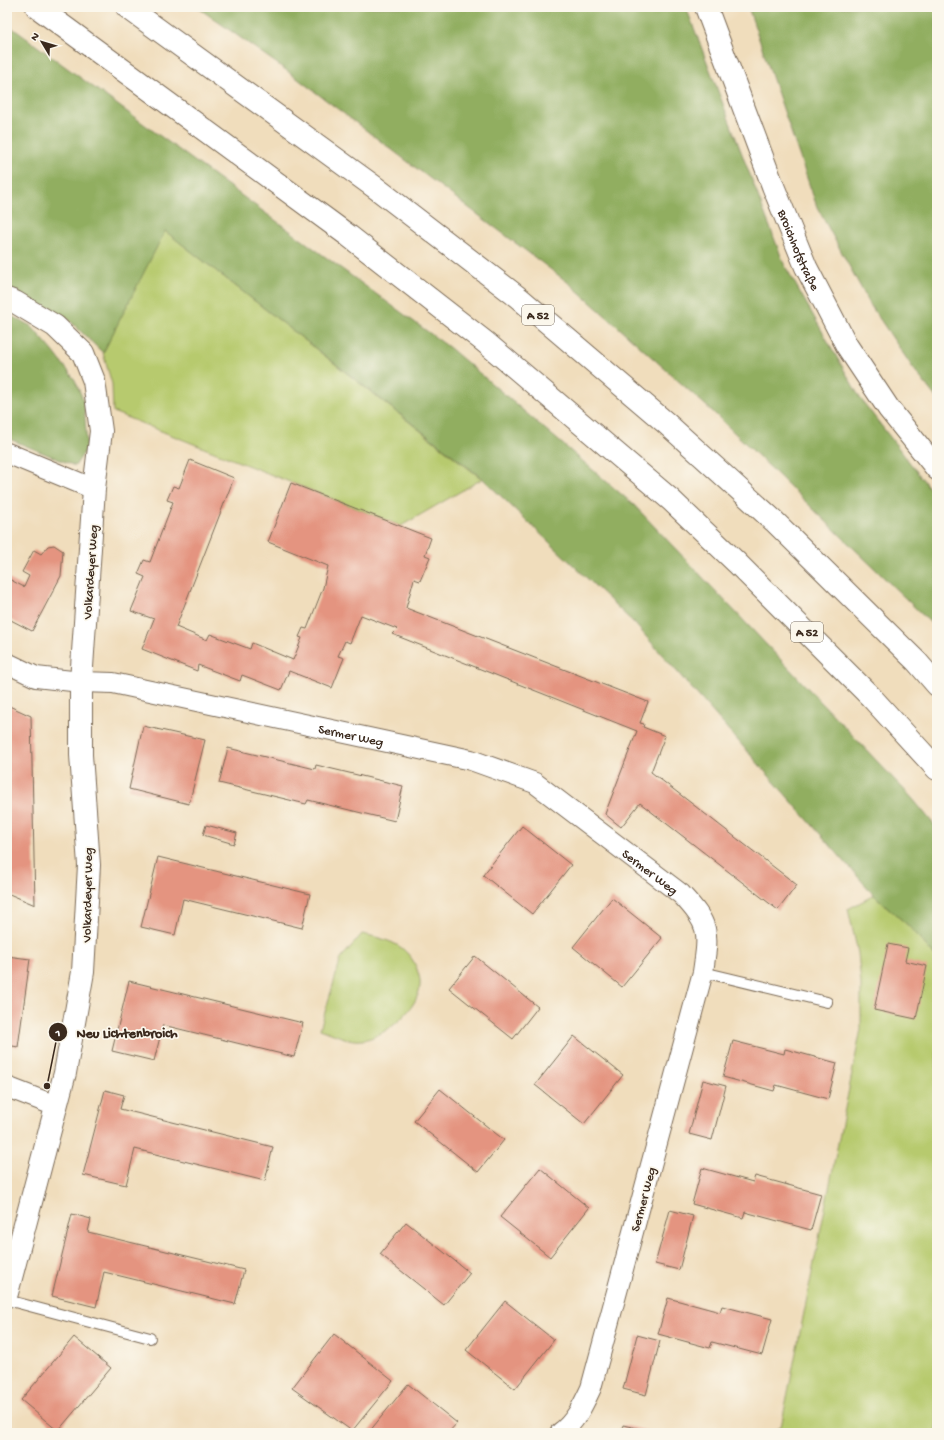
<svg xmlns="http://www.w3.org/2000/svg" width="944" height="1440" font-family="'Gochi Hand',sans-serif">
	<rect width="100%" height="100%" fill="#fbf7ec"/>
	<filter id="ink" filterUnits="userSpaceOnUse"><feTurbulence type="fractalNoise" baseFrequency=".025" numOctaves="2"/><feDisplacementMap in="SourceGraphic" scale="8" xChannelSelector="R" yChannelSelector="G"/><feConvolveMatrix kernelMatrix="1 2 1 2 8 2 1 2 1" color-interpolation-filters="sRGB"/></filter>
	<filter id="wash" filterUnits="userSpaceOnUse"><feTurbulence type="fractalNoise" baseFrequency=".012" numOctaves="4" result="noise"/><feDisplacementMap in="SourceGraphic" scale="16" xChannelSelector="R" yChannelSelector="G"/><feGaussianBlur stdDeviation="0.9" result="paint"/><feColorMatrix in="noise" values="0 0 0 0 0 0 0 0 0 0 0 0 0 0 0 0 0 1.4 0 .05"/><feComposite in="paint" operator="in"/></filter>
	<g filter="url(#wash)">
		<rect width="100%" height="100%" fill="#f0ddbc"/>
		<g fill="#b7ca6e" stroke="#797a46">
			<path d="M164,230l318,249 -81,47 -288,-114 -1,-28 -9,-31z"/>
			<path d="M874,895l39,35 24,29v474h-166l10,-6 80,-398v-45l-3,-31 -10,-44z"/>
			<path d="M362,934c14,3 35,7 45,19 7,7 11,17 13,27 3,26 -34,57 -58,60 -13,2 -30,-7 -42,-11l21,-71z"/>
		</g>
		<g fill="#91ae61" stroke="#666c40">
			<path d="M197,7h489l98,257 76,134 77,100v131l-225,-218 -142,-127 -284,-214z"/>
			<path d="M748,7h189v392l-24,-31 -42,-62 -54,-99z"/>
			<path d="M7,24l443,324 184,157 278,293 25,30v131l-24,-29 -39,-35 -239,-271 -152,-145 -318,-248 -62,122 -36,-35 -60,-30z"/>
			<path d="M7,314l24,12 22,25 22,29 9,22 3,46 -12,18 -68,-28z"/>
		</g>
		<g id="blocks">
			<g fill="#e49480">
				<path d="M190,460l44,18 -58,149 31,13 3,-6 40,15 2,-6 41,17 9,-22 -3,-1 4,-9 4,1 16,-41 5,-22 -60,-24 23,-59 140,55 -6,17 5,2 -10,24 -6,-2 -8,29 242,94 -8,21 4,1 -1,3 22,9 -14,36 146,113 -19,25 -138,-107 -19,24 -16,-13 32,-83 -245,-97 5,-5 -36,-14 -11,28 -5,-2 -7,15 6,2 -12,30 -43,-17 -8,19 -39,-15 -2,6 -42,-16 -1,6 -55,-22 12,-30 -23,-8 14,-34 -7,-3 6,-14 6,2 23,-60 -6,-2 6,-14 6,2z"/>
				<path d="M54,545l9,6 -2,25 -29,55 -25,-13v-40l17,9 5,-11 -7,-4 12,-22 7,4 7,-8z"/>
				<path d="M7,705l24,11 4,189 -28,-12z"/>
				<path d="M143,726l62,14 -16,64 -60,-15z"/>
				<path d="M228,748l87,21 1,-4 87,21 -8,35 -87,-21 -2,4 -87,-21z"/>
				<path d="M206,825l31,8 -3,11 -31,-9z"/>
				<path d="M522,826l49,39 -39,49 -49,-39z"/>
				<path d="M158,857l152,37 -8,34 -119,-29 -8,36 -34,-8z"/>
				<path d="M612,898l50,40 -40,49 -49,-40z"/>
				<path d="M888,944l20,4 -3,13 22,5 -11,53 -42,-9z"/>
				<path d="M7,956l23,3 -12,88 -11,-2z"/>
				<path d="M475,956l63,51 -25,32 -64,-51z"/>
				<path d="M129,981l174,42 -9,34 -131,-32 -9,36 -42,-10z"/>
				<path d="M574,1036l49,39 -39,49 -49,-39z"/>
				<path d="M733,1041l51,13 1,-5 52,14 -9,36 -52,-14 -2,6 -51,-14z"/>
				<path d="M703,1080l23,6 -14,54 -23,-6z"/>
				<path d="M440,1089l64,51 -26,32 -64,-51z"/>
				<path d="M105,1090l19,5 -4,14 153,38 -8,34 -130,-32 -9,36 -43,-10z"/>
				<path d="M540,1168l49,40 -39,49 -50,-40z"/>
				<path d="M702,1168l51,14 2,-6 66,18 -10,36 -66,-18 -2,6 -51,-14z"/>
				<path d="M670,1210l23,6 -14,54 -24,-6z"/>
				<path d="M72,1214l19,5 -3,13 156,38 -9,34 -131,-32 -8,35 -44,-11z"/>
				<path d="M406,1222l64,51 -26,32 -64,-51z"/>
				<path d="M668,1298l52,14 2,-6 50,13 -10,36 -50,-13 -2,6 -52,-14z"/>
				<path d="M505,1301l49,39 -39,49 -49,-39z"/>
				<path d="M334,1334l59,47 -41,50 -60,-43z"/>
				<path d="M637,1335l23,6 -14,54 -23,-6z"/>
				<path d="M74,1337l37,31 -53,63 -37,-31z"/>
				<path d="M408,1384l49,39 -9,10 -79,-1z"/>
				<path d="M623,1425l26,6 4,2h-32z"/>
			</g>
		</g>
	</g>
	<g filter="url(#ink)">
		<use href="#blocks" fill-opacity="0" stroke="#7a6955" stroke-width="1"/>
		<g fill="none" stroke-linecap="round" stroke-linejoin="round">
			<defs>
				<g id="service">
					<path d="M703,972l124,30"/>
					<path d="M7,1300l143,38"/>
				</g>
				<g id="minor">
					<path d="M7,453l87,36"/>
					<path id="s1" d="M7,663l29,14 45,5 32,1 358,77 64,23 146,111c29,31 28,37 22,78l-112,416c-7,15 -16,35 -31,45"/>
					<path d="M7,1087l49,19"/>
				</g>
				<path id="tertiary" d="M7,299l8,3 40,24 28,27 11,28 7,50 -7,58 -13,193v73l8,110 -6,107 -18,101 -58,220"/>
				<g id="secondary">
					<path id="s2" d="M706,7l67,179 33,81 41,79 42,63 48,60"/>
				</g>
				<g id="motorway">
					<path d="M37,7l312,229 136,106 186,158 66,63 134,134 66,72"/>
					<path d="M127,7l249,181 143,110 147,125 108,98 143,141 20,23"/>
				</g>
			</defs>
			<use href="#service" stroke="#7a6955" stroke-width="12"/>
			<use href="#minor" stroke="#7a6955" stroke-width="22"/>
			<use href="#tertiary" stroke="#7a6955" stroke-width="24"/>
			<use href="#secondary" stroke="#7a6955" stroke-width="24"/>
			<use href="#motorway" stroke="#7a6955" stroke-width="24"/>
			<use href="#service" stroke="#fff" stroke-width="10"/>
			<use href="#minor" stroke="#fff" stroke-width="20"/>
			<use href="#tertiary" stroke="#fff" stroke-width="22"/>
			<use href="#secondary" stroke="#fff" stroke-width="22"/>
			<use href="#motorway" stroke="#fff" stroke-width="22"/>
		</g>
	</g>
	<g text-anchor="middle" stroke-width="3.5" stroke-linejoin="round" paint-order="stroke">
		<g fill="#fbf7ec" stroke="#75685c" stroke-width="1">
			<rect x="522" y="305" width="32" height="20" rx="3"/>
			<rect x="791" y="622" width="32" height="20" rx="3"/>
		</g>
		<g font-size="12" font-weight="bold" fill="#3b2a1e">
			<text x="538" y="319">A 52</text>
			<text x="807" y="636">A 52</text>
		</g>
		<g font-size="13" fill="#3b2a1e" stroke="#fbf7ec">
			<text dy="5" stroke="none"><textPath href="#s2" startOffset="260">Broichhofstraße</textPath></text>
			<text transform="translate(89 572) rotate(-86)" y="5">Volkardeyer Weg</text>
			<text dy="5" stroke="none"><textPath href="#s1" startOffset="353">Sermer Weg</textPath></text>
			<text dy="5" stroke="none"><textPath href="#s1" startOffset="689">Sermer Weg</textPath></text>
			<text transform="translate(86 895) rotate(-89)" y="5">Volkardeyer Weg</text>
			<text transform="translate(642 1199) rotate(-75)" y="5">Sermer Weg</text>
		</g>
	</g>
	<path fill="none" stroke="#3b2a1e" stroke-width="1.5" d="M47 1086L58 1032"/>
	<g fill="#3b2a1e" stroke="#fbf7ec" stroke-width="1.5">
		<circle cx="47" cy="1086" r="4"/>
		<circle cx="58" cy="1032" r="10"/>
	</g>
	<g font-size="12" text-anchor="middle" font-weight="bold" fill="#fff">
		<text x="58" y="1036">1</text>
	</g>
	<g font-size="14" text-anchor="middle" font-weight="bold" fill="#3b2a1e" stroke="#fbf7ec" stroke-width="3.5" stroke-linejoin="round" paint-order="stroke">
		<text x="127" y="1037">Neu Lichtenbroich</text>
	</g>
	<rect width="944" height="1440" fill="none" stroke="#fbf7ec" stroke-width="24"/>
	<g transform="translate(42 42) rotate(308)" stroke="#fbf7ec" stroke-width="3" paint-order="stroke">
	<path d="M0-3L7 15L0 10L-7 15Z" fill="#3b2a1e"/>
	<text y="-6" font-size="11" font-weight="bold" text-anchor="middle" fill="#3b2a1e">N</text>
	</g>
</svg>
